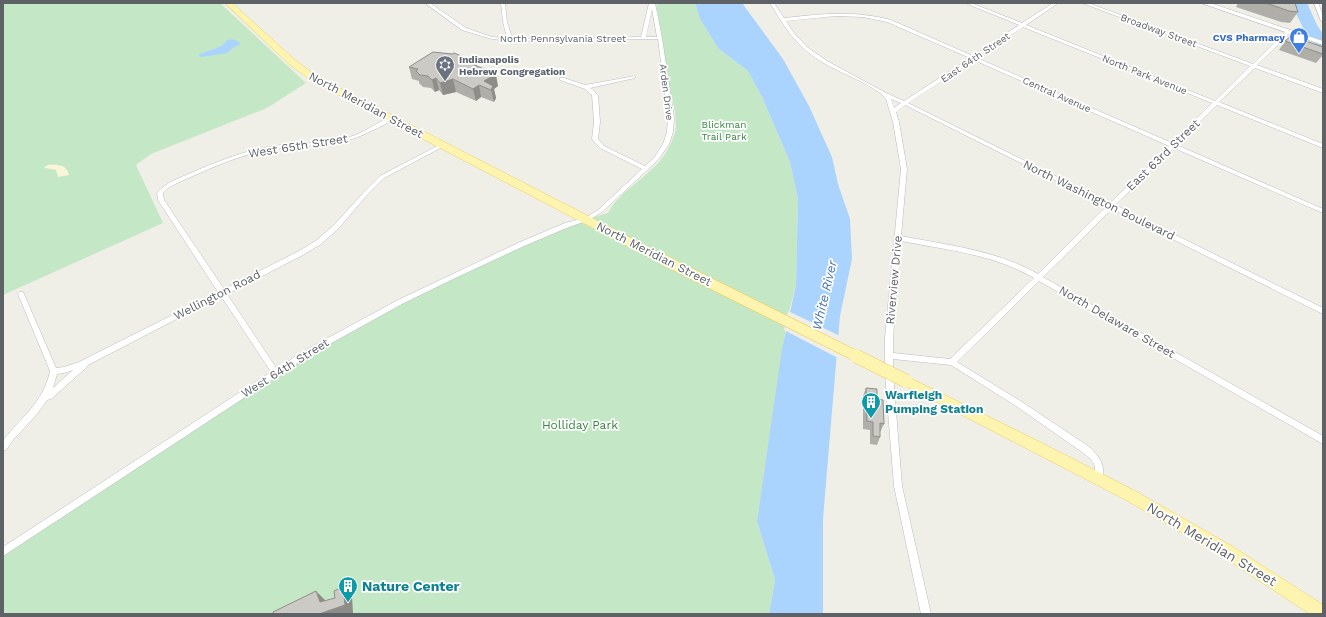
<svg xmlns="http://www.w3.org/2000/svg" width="1326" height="617" font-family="'Work Sans',sans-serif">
	<rect width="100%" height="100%" fill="#f0efe7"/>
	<g fill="#c4e7c6">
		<path d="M3,3h217l86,80 -39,25 -116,46 -15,11 27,58 -160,72z"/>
		<path d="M656,3h39l5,16 18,29 30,23 14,26 28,65 8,37 -2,86 -9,35 -30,201 18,59 -6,34h-766v-62l272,-180 125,-70 122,-58 65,-25 21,-6c13,-24 42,-36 57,-59 4,-6 11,-20 11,-28 0,-18 -6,-34 -9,-51 -4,-24 -6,-48 -11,-72z"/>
	</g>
	<path fill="#faf4d8" d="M47,165c12,-1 20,0 22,10l-11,2 -2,-7 -12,-2z"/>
	<g fill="#aad4fd">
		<path d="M695,3h47l41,56 26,47 23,51 6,27 12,35 2,40 -12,57 -17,203v95h-54l6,-34 -18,-59 25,-172 14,-64 2,-86 -8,-37 -28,-65 -14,-26 -30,-23 -18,-29z"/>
		<path d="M1291,3h16l10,22 6,9v19l-17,-19z"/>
		<path d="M233,39l7,4 -1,2 -6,3 -6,5 -25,4 -4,-2 24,-9 5,-6z"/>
	</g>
	<path fill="#f0efe7" d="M788,311l52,25 -2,22 -54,-28z"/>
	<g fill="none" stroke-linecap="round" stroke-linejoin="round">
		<defs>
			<g id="minor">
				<path d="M425,3h5l36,25 26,9 15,1 -4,-16 -2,-19h4l2,19 5,16 5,1 124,-2 8,-34h6l7,35 12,80 -1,14 -4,12 -11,16 -56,52 -13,8 -20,7 -45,19 -73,34 -49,24 -94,52 -305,200v-9l268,-175 -50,-76 -133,69 -1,2 -36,32 -4,1 -10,14 -24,26 -7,10 -3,1v-10c19,-26 40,-37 47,-70l-32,-77 1,-2h4l1,2 32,74 8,-1 15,-5 139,-70 -60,-92 -1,-7c9,-11 23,-15 36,-21 26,-11 53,-22 81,-26 23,-4 47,-1 69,-7 16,-4 30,-13 44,-21h4l1,1c-5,5 -12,8 -19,11 -38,21 -70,12 -110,21 -30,6 -58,20 -86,32l-9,5 -5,5 1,7 60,89 75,-38 18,-11 17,-15 29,-32 17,-17 61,-32h4l1,1 -62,33 -17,17 -29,34 -17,15 -18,11 -76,39 50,75 25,-17 96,-52 122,-58 45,-19 20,-5 13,-8 44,-41 -42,-21 -8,-9 2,-17 -2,-27 -7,-6 -25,-9v-2h4l21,7 50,-9v2l-45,10 8,7 2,27 -2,17 6,7 41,20 9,-8 9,-14 4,-12 1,-14 -10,-79 -148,2 -18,-2 -30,-9zM652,9l5,28h-11zM73,370l-20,18 4,-14 7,-1z"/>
				<path d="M770,3h4l10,15c38,-4 69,-8 107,2l82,36 46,-31 -54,-22h6l51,20 31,-20h5l-32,22 189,76 35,-35 -168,-63h6l165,61 34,-34h4v2l-34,33 66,24v4l-68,-25 -36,34 104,42v4l-106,-43 -40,40 146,64v4l-149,-65 -59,57 208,103v6l-211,-105 -69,68 280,159v8l-284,-163 -82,81 65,40 66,44c11,10 19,19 13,35l-3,1 -3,-1c-2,-5 0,-9 0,-14 -1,-6 -8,-11 -13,-15l-66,-46 -65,-41 -58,-6v15l9,112 29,128h-10l-27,-128 -9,-112v-36l16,-169 -8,-47 -7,-23c-9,-13 -48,-27 -64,-37 -27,-17 -36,-33 -52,-59zM836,16l27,1 24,5 83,36 -66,43 -18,-8 -59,-32 -20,-14 -13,-14 -8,-12zM1023,27l189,76 -40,40 -195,-85zM974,60l195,86 -59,57 -202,-100zM891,99l10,4 -7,5zM905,105l202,101 -69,68c-42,-24 -91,-29 -137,-38l6,-67 -8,-47 -3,-10zM901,241c45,9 92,13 133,37l-84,81 -57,-6v-15z"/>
				<path d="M1314,3h4l5,12v7l-2,-1z"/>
			</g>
			<path id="secondary" d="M1201,3h9l113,38v4z"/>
			<g id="primary">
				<path d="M225,3h7l63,57 23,17 348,179 1,3 -1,3h-8l-346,-181 -23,-17z"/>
				<path d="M906,376l134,66 97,50 93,53 93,60v9h-13l-90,-59 -92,-54 -226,-117 -2,-3 2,-3z"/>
			</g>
		</defs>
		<use href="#minor" stroke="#b9bcc0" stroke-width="1"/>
		<use href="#secondary" stroke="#b8bbc0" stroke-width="1"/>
		<use href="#primary" stroke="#efcf61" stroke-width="1"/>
		<use href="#minor" fill="#fff" fill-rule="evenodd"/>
		<use href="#secondary" fill="#fff" fill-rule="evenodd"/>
		<use href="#primary" fill="#fdf5af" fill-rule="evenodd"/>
		<defs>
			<path id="primary-bridge-far1" d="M662,259l196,98"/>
			<path id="primary-bridge" d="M856,356l50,25"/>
		</defs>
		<use href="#primary-bridge-far1" stroke="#efcf61" stroke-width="11" stroke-linecap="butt"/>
		<use href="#primary-bridge" stroke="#efcf61" stroke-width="14" stroke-linecap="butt"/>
		<use href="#primary-bridge-far1" stroke="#fdf5af" stroke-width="10"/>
		<use href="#primary-bridge" stroke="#fdf5af" stroke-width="13"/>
	</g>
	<g fill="#afaea9">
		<path d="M1238,3h57l3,9 -8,11 -9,-1 -45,-15z"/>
		<path d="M1285,41l38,6v8l-7,8 -37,-13z"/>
		<path d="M476,62l1,4 21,20 -4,3 2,9 -2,4 -13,-5 -5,4 -20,-9 -13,3 -4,-5 -4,2 -4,-4 -8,-1 -4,-4v-2l-7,-2 -3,-12z"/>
		<path d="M866,388l11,11 7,25 -4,8v5l-3,8 -7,-1v-14l-7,-1v-33z"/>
	</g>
	<g fill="#8f8d89">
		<path d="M476,62l2,12 -6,-10z"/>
		<path d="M496,74l2,12 -4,3 2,9 -2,4 -3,-12 -7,-9z"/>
		<path d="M436,78l3,12 -4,2 -3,-12z"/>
		<path d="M453,79l3,13 -13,3 -3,-12z"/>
		<path d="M479,85l2,12 -5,4 -3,-12z"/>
		<path d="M343,587l9,9 1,17 -2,1h-32l1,-12 -4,-11 9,9 3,10z"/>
	</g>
	<g fill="#cccac4" stroke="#8f8d89">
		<path d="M1266,3h29l3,9 -9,-1z"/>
		<path d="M1291,36l32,11v7l-38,-13z"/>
		<path d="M433,52l19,2 2,-1 22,9 -4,2 24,10 -12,7 9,5 -2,4 -12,-5 -6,4 -20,-10 -13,4 -4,-5 -4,2 -4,-4 -8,-1 -4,-4 2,-2 -9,-2z"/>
		<path d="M866,388l11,1v10l6,1 1,24 -4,-1v14l-7,-1v-14l-6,-1z"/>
		<path d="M343,587l2,18 -26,9h-46v-2l43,-21 4,11 15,-4 -1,-7z"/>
	</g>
	<defs>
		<symbol id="shop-pin" viewBox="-11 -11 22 30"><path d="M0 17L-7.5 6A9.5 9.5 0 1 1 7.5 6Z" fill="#3f7fe0" stroke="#fff"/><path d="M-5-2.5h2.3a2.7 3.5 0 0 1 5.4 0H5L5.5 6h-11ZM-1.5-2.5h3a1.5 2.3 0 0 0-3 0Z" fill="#fff"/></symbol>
		<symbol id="synagogue-pin" viewBox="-11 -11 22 30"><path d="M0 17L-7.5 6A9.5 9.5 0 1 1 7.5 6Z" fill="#6b7280" stroke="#fff"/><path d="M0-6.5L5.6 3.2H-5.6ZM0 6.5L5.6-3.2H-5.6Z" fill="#fff"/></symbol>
		<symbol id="building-pin" viewBox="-11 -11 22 30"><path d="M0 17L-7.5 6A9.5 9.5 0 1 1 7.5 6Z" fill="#0f9aa8" stroke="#fff"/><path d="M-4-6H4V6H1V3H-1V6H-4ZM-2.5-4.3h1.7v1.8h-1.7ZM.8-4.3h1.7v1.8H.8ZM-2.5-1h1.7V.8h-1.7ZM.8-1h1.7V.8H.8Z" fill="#fff"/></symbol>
	</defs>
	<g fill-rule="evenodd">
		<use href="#shop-pin" x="1288" y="26" width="22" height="30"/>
		<use href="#synagogue-pin" x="434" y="54" width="22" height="30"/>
		<use href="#building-pin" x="860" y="391" width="22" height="30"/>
		<use href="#building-pin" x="337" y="575" width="22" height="30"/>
	</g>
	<g text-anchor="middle" stroke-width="3.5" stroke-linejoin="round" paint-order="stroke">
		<g font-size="10" fill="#5e6267" stroke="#fff">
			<text transform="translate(1159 30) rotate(20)" y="4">Broadway Street</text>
			<text x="563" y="42">North Pennsylvania Street</text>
			<text transform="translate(975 57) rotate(-34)" y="4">East 64th Street</text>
			<text transform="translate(1145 74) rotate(22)" y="4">North Park Avenue</text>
			<text transform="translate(667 92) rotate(83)" y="4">Arden Drive</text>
			<text transform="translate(1057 94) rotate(24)" y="4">Central Avenue</text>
		</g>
		<g font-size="10" font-weight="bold" fill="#366cbe" stroke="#fff" text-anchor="end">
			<text x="1285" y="41">CVS Pharmacy</text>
		</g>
		<g font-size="10" font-weight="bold" fill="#5b616d" stroke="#fff" text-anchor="start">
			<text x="459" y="63">Indianapolis<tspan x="459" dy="12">Hebrew Congregation</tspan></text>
		</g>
		<g font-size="10" fill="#378540" stroke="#fff">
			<text x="724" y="128">Blickman<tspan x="724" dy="12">Trail Park</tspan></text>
		</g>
		<g font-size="12" fill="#5e6267" stroke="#fff">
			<text transform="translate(366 105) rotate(28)" y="4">North Meridian Street</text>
			<text transform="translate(298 146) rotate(-9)" y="4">West 65th Street</text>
			<text transform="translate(1163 155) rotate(-44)" y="4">East 63rd Street</text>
			<text transform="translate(1099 200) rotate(26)" y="4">North Washington Boulevard</text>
			<text transform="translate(654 254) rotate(27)" y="4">North Meridian Street</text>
			<text transform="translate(894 280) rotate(-85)" y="4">Riverview Drive</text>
			<text transform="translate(217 295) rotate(-27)" y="4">Wellington Road</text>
			<text transform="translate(1117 322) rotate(30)" y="4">North Delaware Street</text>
			<text transform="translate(285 368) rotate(-32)" y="4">West 64th Street</text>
		</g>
		<g font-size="12" font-weight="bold" fill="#0d838f" stroke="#fff" text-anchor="start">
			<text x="885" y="399">Warfleigh<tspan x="885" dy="14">Pumping Station</tspan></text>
		</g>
		<g font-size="12" fill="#378540" stroke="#fff">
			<text x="580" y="429">Holliday Park</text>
		</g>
		<g font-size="13" font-style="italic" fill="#4574b0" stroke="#fff">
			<text transform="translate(824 295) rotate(-77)" y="5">White River</text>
		</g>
		<g font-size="14" fill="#5e6267" stroke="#fff">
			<text transform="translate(1212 544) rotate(31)" y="5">North Meridian Street</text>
		</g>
		<g font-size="14" font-weight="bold" fill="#0d838f" stroke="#fff" text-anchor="start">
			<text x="362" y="591">Nature Center</text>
		</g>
	</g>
	<rect width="1326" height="617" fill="none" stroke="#5e6267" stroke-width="8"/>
</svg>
